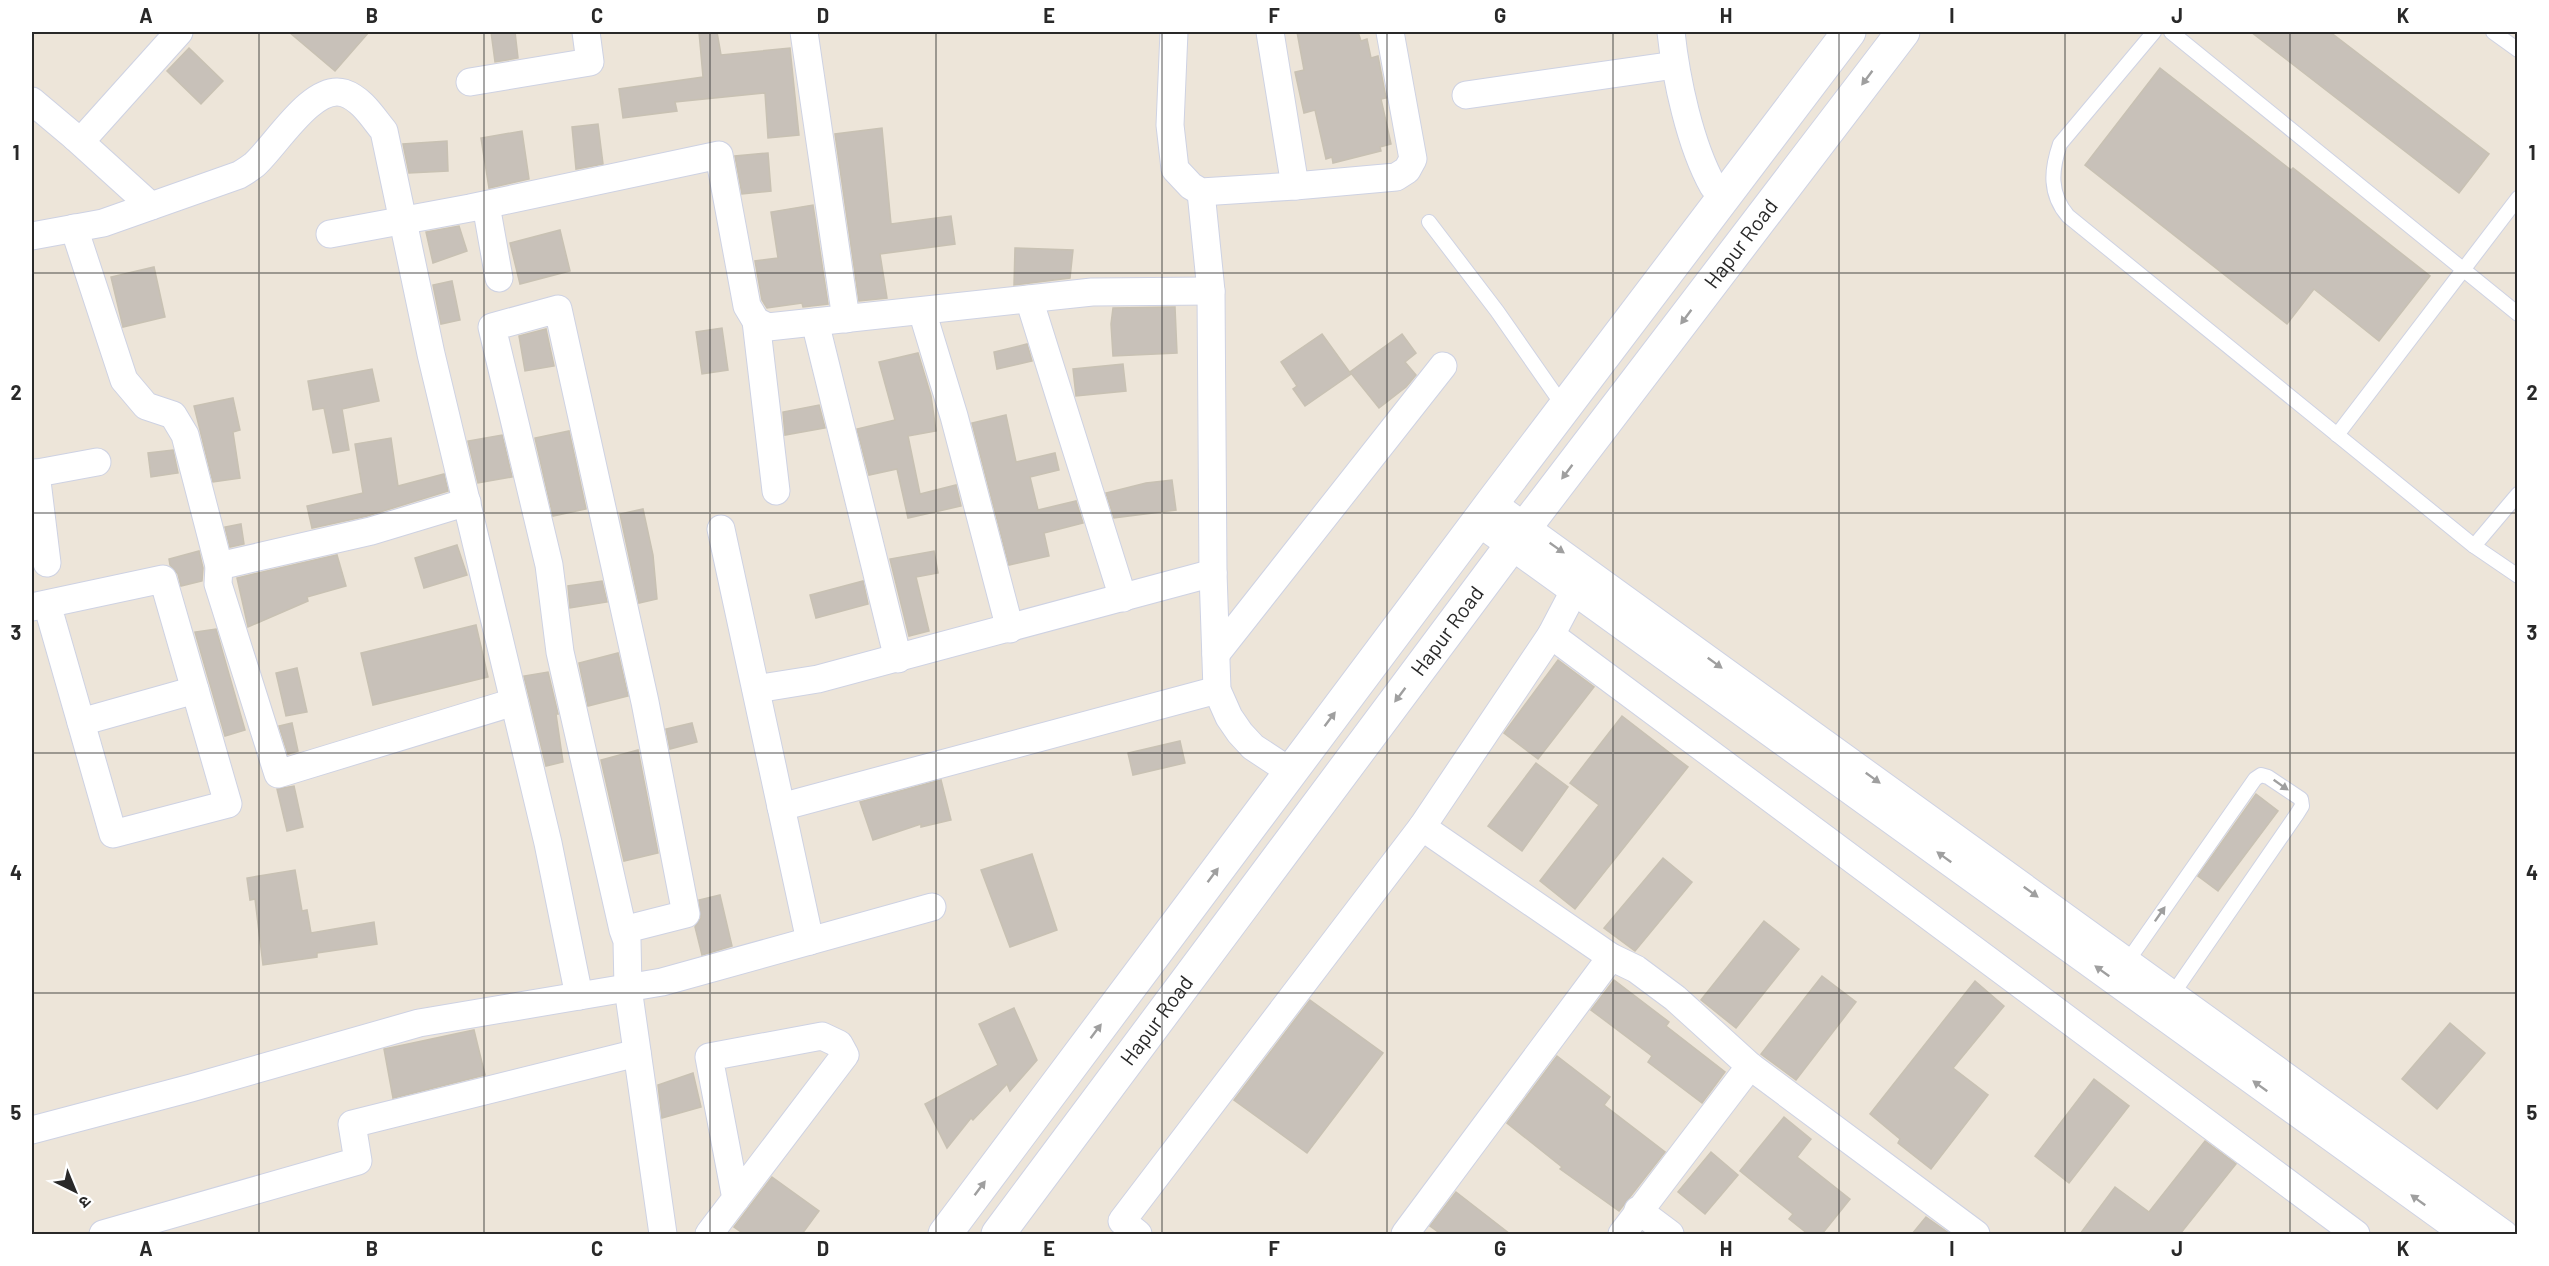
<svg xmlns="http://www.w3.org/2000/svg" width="2549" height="1266" font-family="Barlow,'Noto Sans Devanagari',sans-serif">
	<rect width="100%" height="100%" fill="#ede5d9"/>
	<g fill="#c8c1b9" stroke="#c8c1b3" stroke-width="1.5">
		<path d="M289,32h80l-34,39z"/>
		<path d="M491,32h24l3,26 -23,4z"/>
		<path d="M699,32h18l4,23 69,-7 9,87 -31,3 -3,-45 -90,9 2,9 -54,7 -4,-29 84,-12z"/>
		<path d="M1297,32h61l3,9 6,-2 4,19 7,-2 8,42 -5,1 10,45 -11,3 1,4 -48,12 -1,-6 -6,2 -11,-49 -11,3 -9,-41 9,-2z"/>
		<path d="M2251,32h79l159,122 -30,39z"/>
		<path d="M189,48l34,33 -22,23 -34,-33z"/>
		<path d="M2160,68l131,102 2,-2 137,108 -51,65 -65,-52 -27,35 -202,-159z"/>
		<path d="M598,124l5,40 -27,5 -4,-42z"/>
		<path d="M882,128l9,96 60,-8 4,28 -75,10 7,44 -28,3 -24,-167z"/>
		<path d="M522,131l7,48 -40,9 -8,-50z"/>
		<path d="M447,141l1,30 -39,2 -6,-29z"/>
		<path d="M768,153l3,38 -29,3 -7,-38z"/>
		<path d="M813,205l15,99 -25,3 -1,-4 -35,5 -5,-8 -7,-39 23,-3 -7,-46z"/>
		<path d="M459,226l8,25 -34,12 -7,-31z"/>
		<path d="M560,230l10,41 -50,13 -10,-41z"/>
		<path d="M1015,248l58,2 -3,28 -56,7z"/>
		<path d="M154,267l11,50 -42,10 -12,-50z"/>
		<path d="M452,281l8,39 -19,4 -8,-39z"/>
		<path d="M1175,307l2,46 -64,3 -2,-32 2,-16z"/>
		<path d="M722,328l6,42 -26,4 -6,-42z"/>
		<path d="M546,329l8,37 -29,5 -6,-35z"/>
		<path d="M1322,334l29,40 -46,32 -12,-17 4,-3 -16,-24z"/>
		<path d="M1402,334l14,19 -11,9 11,13 -10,12 -27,21 -29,-36z"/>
		<path d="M1027,344l5,17 -35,8 -3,-17z"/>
		<path d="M918,353l13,43 5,35 -28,5 12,58 36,-9 5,21 -53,12 -11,-49 -28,6 -12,-46 38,-9 -16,-58z"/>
		<path d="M1123,364l3,27 -50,5 -3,-27z"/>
		<path d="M372,369l7,32 -37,8 7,41 -16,3 -9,-45 -11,2 -5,-29z"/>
		<path d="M233,398l7,32 -7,2 7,46 -27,4 -19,-76z"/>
		<path d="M819,405l6,23 -40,7 -2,-23z"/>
		<path d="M1006,415l10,47 39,-9 4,17 -29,7 8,33 38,-9 7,22 -39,10 5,23 -40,9 -37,-142z"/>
		<path d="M569,431l17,78 -33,7 -18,-78z"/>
		<path d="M502,435l10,42 -34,6 -10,-42z"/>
		<path d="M391,438l7,48 46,-12 4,17 -81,25 -55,12 -5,-22 56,-13 -8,-49z"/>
		<path d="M173,450l5,23 -27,4 -3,-24z"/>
		<path d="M1172,480l4,30 -62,8 -8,-25 40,-10z"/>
		<path d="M643,509l10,46 4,44 -18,4 -19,-89z"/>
		<path d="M241,524l3,20 -14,3 -5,-20z"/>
		<path d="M457,545l10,30 -43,13 -9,-30z"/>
		<path d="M199,551l4,17 -1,13 -21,5 -3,-12 -8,-9 -1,-6z"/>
		<path d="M934,551l4,22 -22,4 13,54 -20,5 -19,-77z"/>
		<path d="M337,555l9,31 -39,11 1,4 -60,26 -11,-49z"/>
		<path d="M602,581l5,21 -37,6 -2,-22z"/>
		<path d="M863,581l5,23 -52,14 -6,-23z"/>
		<path d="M476,625l12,52 -115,28 -12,-52z"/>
		<path d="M216,629l29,101 -20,6 -30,-104z"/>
		<path d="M618,653l10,43 -40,10 -9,-43z"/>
		<path d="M1558,660l36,27 -56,72 -34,-26z"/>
		<path d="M297,668l10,44 -21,4 -10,-43z"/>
		<path d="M548,672l10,42h-2l7,48 -17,4 -22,-90z"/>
		<path d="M1622,716l66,51 -113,142 -35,-28 59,-76 -29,-22z"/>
		<path d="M292,723l6,28 -10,3 -9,-28z"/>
		<path d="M692,723l5,19 -27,7 -4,-20z"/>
		<path d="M1180,741l5,22 -52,12 -5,-22z"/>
		<path d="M638,750l20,103 -34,8 -23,-101z"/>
		<path d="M1536,763l32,24 -46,64 -34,-25z"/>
		<path d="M941,780l10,40 -30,7v-3l-48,16 -13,-38z"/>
		<path d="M294,786l9,41 -16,4 -10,-42z"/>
		<path d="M2256,794l22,17 -60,80 -20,-15z"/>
		<path d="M1032,854l25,76 -47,17 -29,-77z"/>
		<path d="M1663,858l29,24 -57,69 -31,-23z"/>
		<path d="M295,870l7,41 5,-1 4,23 63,-11 3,22 -60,9v4l-54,8 -8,-66 -5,1 -3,-22z"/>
		<path d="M720,895l12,51 -30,9 -7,-28 6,-9 -2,-18z"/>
		<path d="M1764,921l35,28 -63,79 -35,-28z"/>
		<path d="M1822,976l34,26 -60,78 -35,-26z"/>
		<path d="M1614,980l55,42 -3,4 59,46 -23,31 -54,-41 4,-6 -61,-46z"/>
		<path d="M1975,981l29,25 -51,62 35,27 -57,74 -33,-26 2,-4 -30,-25z"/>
		<path d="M1310,1000l73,53 -76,100 -73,-53z"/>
		<path d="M1014,1008l23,52 -27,31 -3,-7 -34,36 -2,-2 -24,30 -22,-44 73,-39 -19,-41z"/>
		<path d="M2450,1023l35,30 -48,56 -35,-30z"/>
		<path d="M474,1030l11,45 -92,23 -9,-49z"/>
		<path d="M1557,1056l53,41 -6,8 61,47 -46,59 -59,-42 2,-2 -55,-44z"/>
		<path d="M693,1073l8,34 -39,11 -4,-33z"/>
		<path d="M2094,1079l35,27 -60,77 -34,-27z"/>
		<path d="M1784,1117l27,22 -14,18 53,42 -28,35h-14l-19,-15 4,-5 -53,-43z"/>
		<path d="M2205,1141l31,23 -56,70h-100l35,-47 34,25z"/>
		<path d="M1711,1152l27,23 -33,39 -27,-22z"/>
		<path d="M772,1177l47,34 -17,23h-58l-10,-7z"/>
		<path d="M1456,1192l54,42h-69l-11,-8z"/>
		<path d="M1926,1217l24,17h-38z"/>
	</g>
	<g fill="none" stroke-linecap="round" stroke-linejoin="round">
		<defs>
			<g id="service">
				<path d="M2154,32l-94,112c-9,26 -11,50 8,72l406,330 44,30"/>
				<path d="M2171,32l347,282"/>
				<path d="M2493,32l25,18"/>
				<path d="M1429,222l68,89 67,96"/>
				<path d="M2337,435l181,-237"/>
				<path d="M2474,546l44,-52"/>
				<path d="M2127,962l128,-183 6,-4 7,2 33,22 1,7 -5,8 -125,181"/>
			</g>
			<g id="minor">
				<path d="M804,32l42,287"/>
				<path d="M1174,32l-4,93 5,44 16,17 10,6 94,-6"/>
				<path d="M1270,32l25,154 101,-9 11,-7 6,-11 -23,-127"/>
				<path d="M1671,32c5,47 19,113 42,154l16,5"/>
				<path d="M470,82l120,-20 -4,-30"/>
				<path d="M1466,95l209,-30"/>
				<path d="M32,101l44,37 6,2 97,-108"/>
				<path d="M76,138l75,68"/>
				<path d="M1201,192l10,99 2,282 4,117 12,27 11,16 13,14 38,25"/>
				<path d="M486,205l13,73"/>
				<path d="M74,228l50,152 22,26 27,9 12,20 34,131 -1,18 60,190 236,-72"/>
				<path d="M330,234l140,-26 249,-53 28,151 9,15 12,6 324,-35 119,-1"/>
				<path d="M32,236l71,-13 136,-48c5,-3 10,-6 15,-10 21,-18 58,-82 90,-72 18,6 29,25 40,38l47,223 117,489 31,153"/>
				<path d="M1029,299l94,299"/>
				<path d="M922,311l32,105 56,213"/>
				<path d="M756,321l20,170"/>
				<path d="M815,322l83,337"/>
				<path d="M36,473l11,90"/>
				<path d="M32,474l65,-12"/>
				<path d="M1492,503l1012,731"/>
				<path d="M1478,522l987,712"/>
				<path d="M721,529l89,412"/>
				<path d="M219,566l152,-35 96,-29"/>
				<path d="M32,607l131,-28 65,225 -115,30 -66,-230"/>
				<path d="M1551,635l805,599"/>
				<path d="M1216,654l227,-288"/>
				<path d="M756,689l62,-10 395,-106"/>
				<path d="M81,722l114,-32"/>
				<path d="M781,807l436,-117"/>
				<path d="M1422,827l189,130 25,12 39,29 75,68 226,168"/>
				<path d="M623,930l63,-16 -41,-212 -87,-393 -66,18 57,238 11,87 63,278 4,11 1,47 35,246"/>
				<path d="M32,1130l159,-42 228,-65 243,-41 270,-75"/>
				<path d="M1638,1210l32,24"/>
				<path d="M103,1234l255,-73 -6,-37 285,-71"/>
				<path d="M709,1234l136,-179 -6,-11 -17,-8 -113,21 27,142"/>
				<path d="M1138,1234l-16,-13 300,-394 129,-192 31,-59"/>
				<path d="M1405,1234l206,-277"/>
				<path d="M1622,1234l128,-168"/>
			</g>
			<g id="secondary">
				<path d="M945,1234l547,-731 357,-471"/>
				<path id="s1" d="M998,1234l528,-708 377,-494"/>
			</g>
		</defs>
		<use href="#service" stroke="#ced2e3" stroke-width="16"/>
		<use href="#minor" stroke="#ced2e3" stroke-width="29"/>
		<use href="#secondary" stroke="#ced2e3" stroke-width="35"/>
		<use href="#service" stroke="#fff" stroke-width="14"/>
		<use href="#minor" stroke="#fff" stroke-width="27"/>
		<use href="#secondary" stroke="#fff" stroke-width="33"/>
	</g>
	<defs><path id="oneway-solid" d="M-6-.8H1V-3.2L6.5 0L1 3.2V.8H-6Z" transform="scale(1.5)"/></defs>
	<g fill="#9f9f9f">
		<use href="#oneway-solid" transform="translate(1867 78) rotate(127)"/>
		<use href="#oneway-solid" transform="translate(1686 317) rotate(127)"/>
		<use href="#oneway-solid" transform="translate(1567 472) rotate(127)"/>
		<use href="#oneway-solid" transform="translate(1557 548) rotate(35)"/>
		<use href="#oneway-solid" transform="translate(1715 663) rotate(36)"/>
		<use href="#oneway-solid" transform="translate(1400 695) rotate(127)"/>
		<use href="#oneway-solid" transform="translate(1330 719) rotate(-53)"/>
		<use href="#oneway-solid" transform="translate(1873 778) rotate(36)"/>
		<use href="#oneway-solid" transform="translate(2281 785) rotate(35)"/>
		<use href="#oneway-solid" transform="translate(1944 857) rotate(-144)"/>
		<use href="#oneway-solid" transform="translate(1213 875) rotate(-53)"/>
		<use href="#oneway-solid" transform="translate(2031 892) rotate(36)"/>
		<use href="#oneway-solid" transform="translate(2160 914) rotate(-55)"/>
		<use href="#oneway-solid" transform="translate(2102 971) rotate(-144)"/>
		<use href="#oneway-solid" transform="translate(1096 1031) rotate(-53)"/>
		<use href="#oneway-solid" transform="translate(2260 1086) rotate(-144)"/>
		<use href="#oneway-solid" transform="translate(980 1188) rotate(-53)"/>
		<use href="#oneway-solid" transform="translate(2418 1200) rotate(-144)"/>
	</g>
	<path fill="none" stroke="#292929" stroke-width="1.5" stroke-opacity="0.55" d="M259,32v1202M484,32v1202M710,32v1202M936,32v1202M1162,32v1202M1387,32v1202M1613,32v1202M1839,32v1202M2065,32v1202M2290,32v1202M32,273h2486M32,513h2486M32,753h2486M32,993h2486"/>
	<g text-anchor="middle" stroke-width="4.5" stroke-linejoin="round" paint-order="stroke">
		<g font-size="21" fill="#292929" stroke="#fff">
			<text dy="7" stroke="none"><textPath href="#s1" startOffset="1238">Hapur Road</textPath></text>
			<text dy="7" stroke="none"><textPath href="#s1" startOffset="752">Hapur Road</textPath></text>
			<text dy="7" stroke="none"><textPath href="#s1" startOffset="266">Hapur Road</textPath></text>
		</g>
	</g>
	<rect width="2549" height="1266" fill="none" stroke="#ffffff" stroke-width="66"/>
	<g transform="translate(75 1191) rotate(137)" stroke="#ffffff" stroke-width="4.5" paint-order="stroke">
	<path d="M0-4.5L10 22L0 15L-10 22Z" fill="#292929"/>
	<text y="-9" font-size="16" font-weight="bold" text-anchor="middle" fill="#292929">उ</text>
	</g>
	<rect x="33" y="33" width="2483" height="1200" fill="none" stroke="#292929" stroke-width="2"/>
	<g font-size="20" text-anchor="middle" font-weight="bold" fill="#292929">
		<text x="146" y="23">A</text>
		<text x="372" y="23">B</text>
		<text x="597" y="23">C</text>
		<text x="823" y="23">D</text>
		<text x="1049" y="23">E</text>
		<text x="1274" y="23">F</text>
		<text x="1500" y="23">G</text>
		<text x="1726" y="23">H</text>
		<text x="1952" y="23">I</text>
		<text x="2177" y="23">J</text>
		<text x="2403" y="23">K</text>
		<text x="16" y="160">1</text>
		<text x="2532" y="160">1</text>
		<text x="16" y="400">2</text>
		<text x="2532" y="400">2</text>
		<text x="16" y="640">3</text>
		<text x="2532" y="640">3</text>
		<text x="16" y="880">4</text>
		<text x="2532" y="880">4</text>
		<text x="16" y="1120">5</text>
		<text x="2532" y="1120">5</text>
		<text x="146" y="1256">A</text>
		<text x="372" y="1256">B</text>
		<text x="597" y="1256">C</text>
		<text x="823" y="1256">D</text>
		<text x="1049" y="1256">E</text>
		<text x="1274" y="1256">F</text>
		<text x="1500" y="1256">G</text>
		<text x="1726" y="1256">H</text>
		<text x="1952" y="1256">I</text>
		<text x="2177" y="1256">J</text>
		<text x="2403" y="1256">K</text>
	</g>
</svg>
